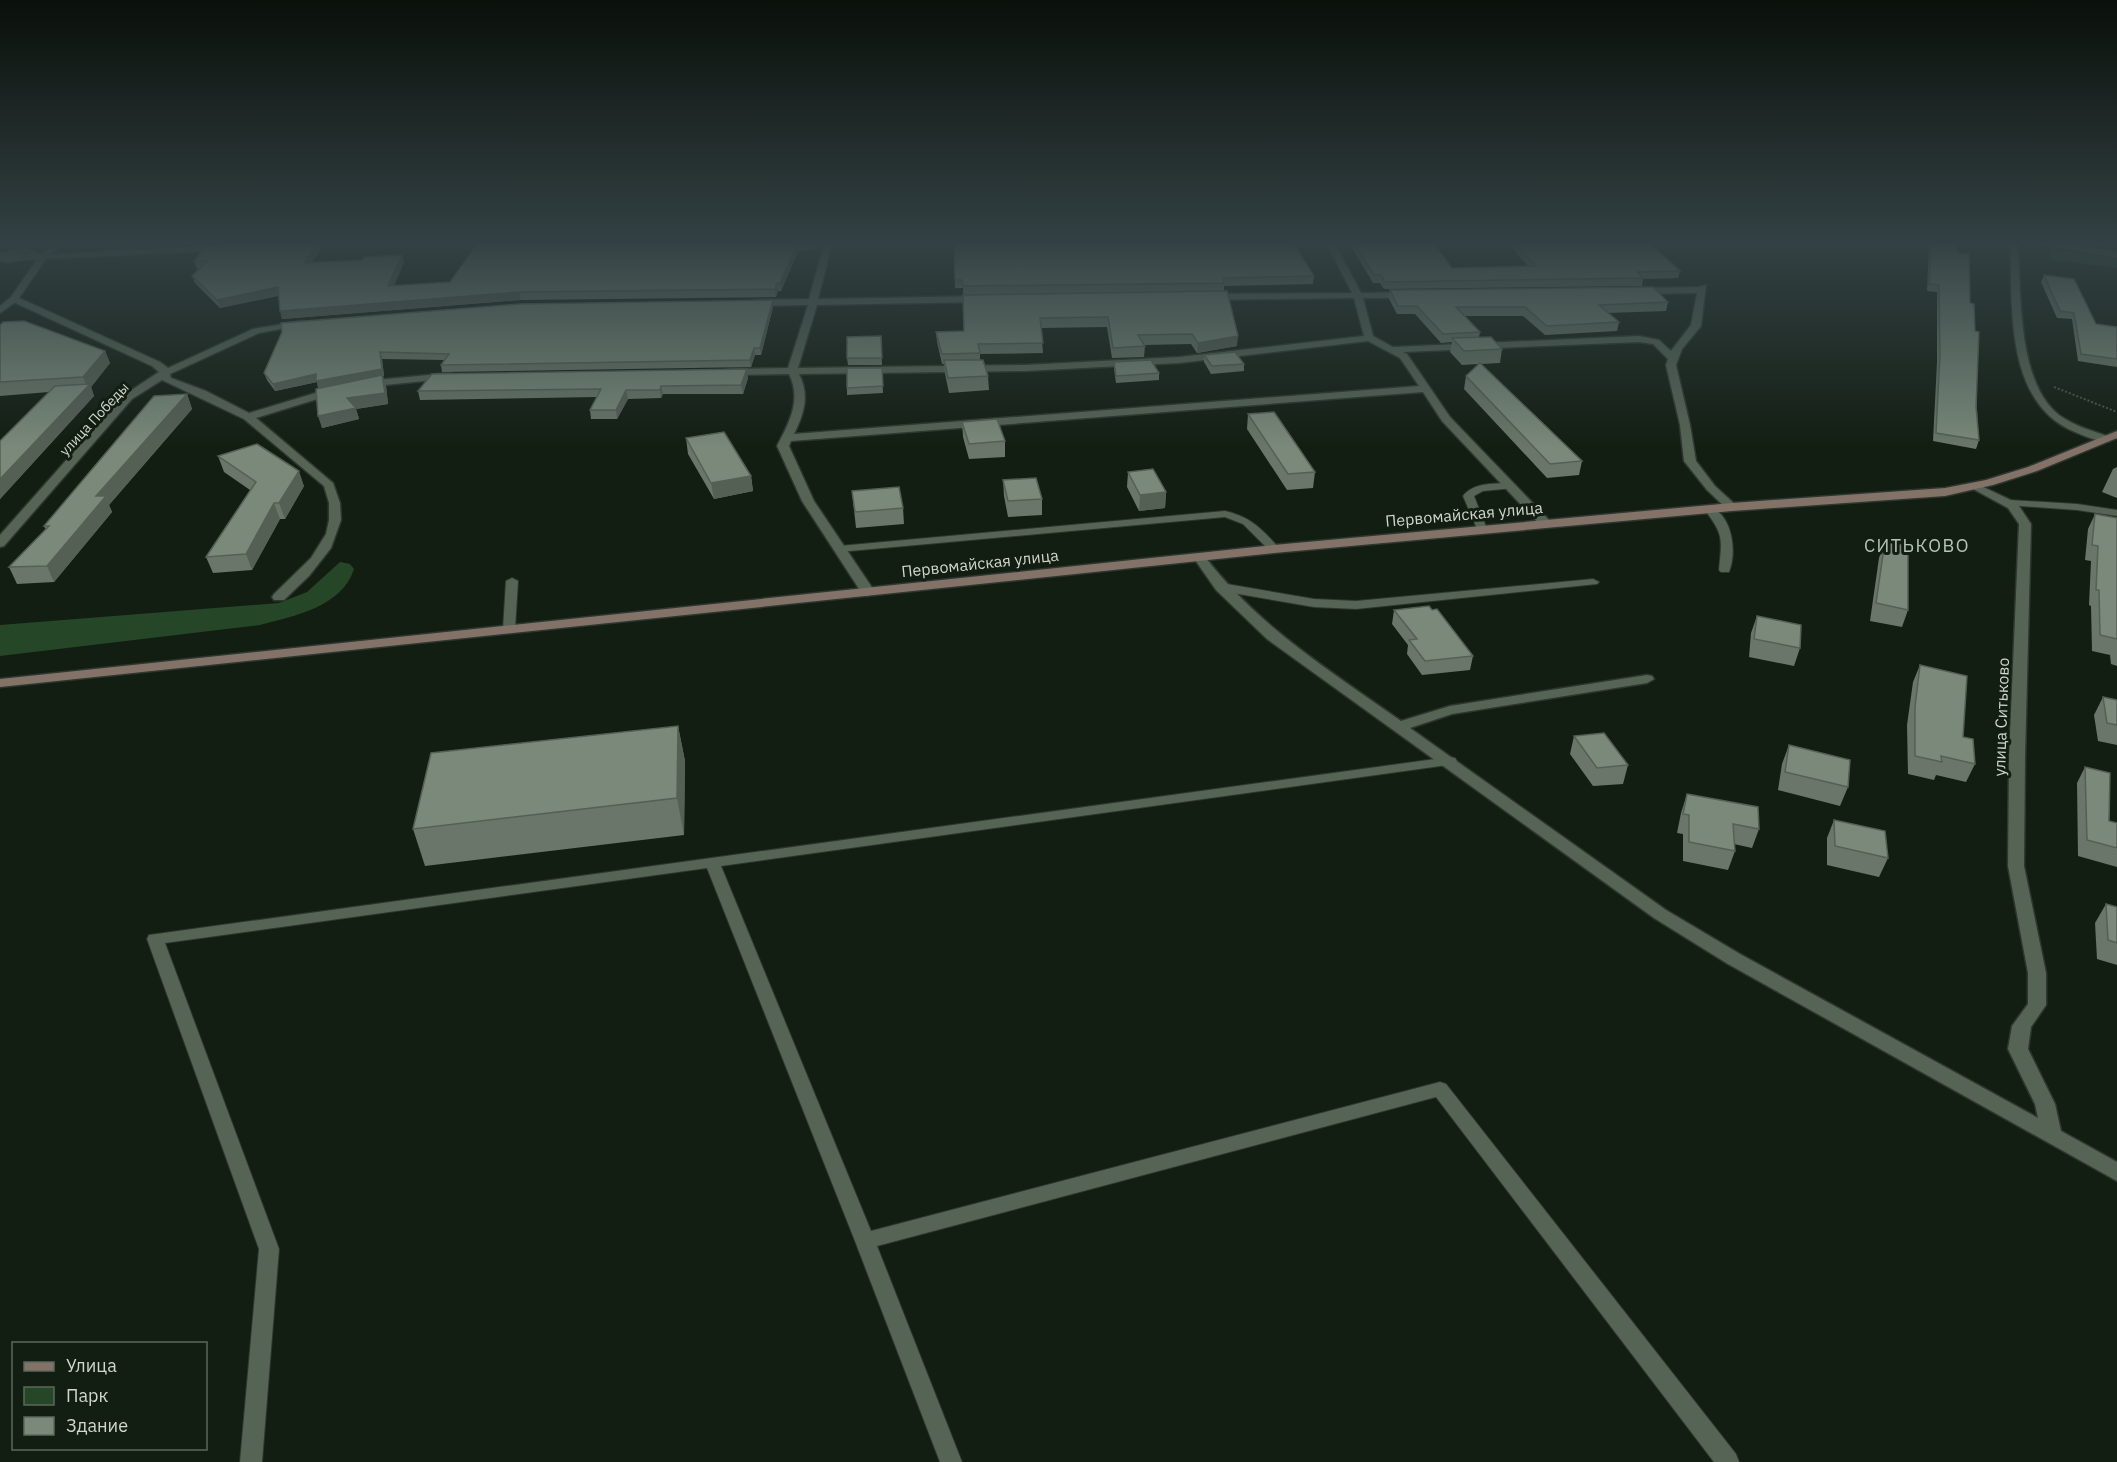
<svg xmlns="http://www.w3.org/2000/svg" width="2117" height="1462" font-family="'IBM Plex Sans',sans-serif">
	<rect width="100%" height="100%" fill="#121e12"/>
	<g fill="#254627">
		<path d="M2049,249l68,9v10l-67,-9z"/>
		<path d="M340,562l10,2 4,5c-12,38 -60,47 -94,56l-260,31v-31l279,-22 28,-11z"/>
	</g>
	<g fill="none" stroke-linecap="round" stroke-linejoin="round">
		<defs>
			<g id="service">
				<path d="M25,248l22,9 -40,6 -7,-2v-8zM24,252l9,4 -26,3 -6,-2z"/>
				<path d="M1510,483l5,3 -1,2 -31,3 -9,5 13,33 -1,2h-8l-15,-35c11,-14 30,-12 47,-13z"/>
				<path d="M2010,500l67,4 40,6v6l-40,-6 -71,-5 -1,-2z"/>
				<path d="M1709,506c24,9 28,46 20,66h-8l-2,-2c3,-32 5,-35 -15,-61z"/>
				<path d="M1225,511c24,5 37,18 53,36v4h-8l-27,-27 -18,-7 -386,35 -6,-3 6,-3z"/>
				<path d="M512,578l6,3 -3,48 -6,4 -6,-4 3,-48z"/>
				<path d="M1593,579l6,3 -2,2 -241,25 -42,-2 -93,-16 -6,-4 6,-4 93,16 42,2z"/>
				<path d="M1450,757l5,1 2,3 -2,3 -734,102 150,365 569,-149 6,2 290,370 3,8h-25l-278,-365 -559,149 85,216h-22l-85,-221 -148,-373 -542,75 114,306 -17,213h-22l19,-213 -112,-310 2,-4z"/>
			</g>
			<g id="minor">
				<path d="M55,244h9l-21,16 -43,-1v-6l41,1z"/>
				<path d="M824,244h8l-14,55 164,-3 5,3 -5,3 -165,3 -19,63 227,-3 154,-8 185,-21 -10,-38 -147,2 -5,-3 5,-3 145,-1 -25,-49h8l26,49 47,-1 4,3 -4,3h-45l10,38 20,11 246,-11 20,4 12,11 20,-26 6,-32 -61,1 -4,-3 4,-3 62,-1 8,-2 -5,41 -19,23 -6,16 14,60 6,36 19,25 23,21 -2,3h-8l-21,-20 -23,-29 -4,-36 -14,-60 2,-6 -15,-15 -14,-2 -236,10 4,2 43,63 99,103v6h-8l-99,-105 -19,-29 -632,49 -2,5 25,55 61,91 -7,4 -5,-1 -61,-94 -25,-55c12,-23 25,-46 12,-72l-61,1 -5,-3 5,-3 60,-1 20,-63 -54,1 -5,-3 5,-3 55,-1zM1368,341l32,17 19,28 -625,48c10,-20 16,-39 5,-60l226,-3 154,-8z"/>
				<path d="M2010,244h8c3,49 -1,138 41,171 15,11 34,16 51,22v4c-11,2 -25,-5 -35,-9 -71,-29 -62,-125 -65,-188z"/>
				<path d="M2041,244h21l55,8v6z"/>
				<path d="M11,297h6l143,65 8,6 85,-39 49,-8v4l-43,8 -89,41 1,4 35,13 43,22 83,-25h8v4l-84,26 77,65 7,20 1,17 -10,28 -22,28 -25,24h-10l-2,-3 2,-3 37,-36 15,-24 3,-14v-17l-5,-17 -80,-67 -82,-39 -30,19 -128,147 -4,1v-12l124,-140 35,-23 -7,-6 -141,-65z"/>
				<path d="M449,373l4,1v4l-87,9 -5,-3 5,-3z"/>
				<path d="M1977,484l40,19 14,21 -6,234 -1,108 22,107v32l-15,22 -3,22 27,55 6,27 56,31v19l-389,-217 -74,-46 -387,-279 -51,-49 -23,-33 2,-3h8c54,72 126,116 198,167l49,-15 197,-31 5,1 2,3 -7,4 -195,31 -42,14 256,182 74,44 298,164 -3,-14 -27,-55 4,-23 16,-22v-31l-20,-107 1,-108 10,-234 -11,-16 -35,-19 -2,-2z"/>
			</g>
			<path id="tertiary" d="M223,245l4,3 -1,2 -180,9 -29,42 -17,12v-7l11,-9 29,-42z"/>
			<path id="secondary" d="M2117,431v7l-80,33 -44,14 -48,11 -213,15 -458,42 -1274,134v-8l1274,-134 458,-42 213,-15 41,-8 42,-13z"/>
		</defs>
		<use href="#service" stroke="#2e362f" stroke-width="2"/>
		<use href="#minor" stroke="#2e362f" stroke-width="3"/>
		<use href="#tertiary" stroke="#2e362f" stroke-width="3"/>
		<use href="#secondary" stroke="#2e362f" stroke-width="3"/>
		<path stroke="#4b564b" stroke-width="2" stroke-dasharray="2 2" stroke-linecap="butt" d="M2054,387l63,25"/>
		<use href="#service" fill="#566456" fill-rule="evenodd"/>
		<use href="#minor" fill="#566456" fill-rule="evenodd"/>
		<use href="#tertiary" fill="#566456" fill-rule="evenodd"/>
		<use href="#secondary" fill="#827267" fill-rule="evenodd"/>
	</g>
	<g fill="#697669">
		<path d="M234,244h90l-12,18 50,-2 40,-5 2,7 -10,24 56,-4 27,-38h340l-2,6 -17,1 -17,40h-3l-2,6 -255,3 -239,19 -4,-23 -58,12 -25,-25 -3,-7 6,-7h-1l-3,-7z"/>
		<path d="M954,244l360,32 -1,8 -89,2v5l13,55 -40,7 -6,-9 -47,1 1,1 -1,11 -32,1 -5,-31 -66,1 2,25 -63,1v6l8,16 1,14 -40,3 -4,-19 -1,-10h-2l-5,-22 -1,-10 28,-1 -1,-43h-8z"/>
		<path d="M1350,244h84l18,24 76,-2 -20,-22h143l29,27 -2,7 -35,1 -1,7 -258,3 -4,-6h-7z"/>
		<path d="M1929,244h28l13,59 9,137 -3,9 -43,-8 4,-79v-70l-10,-1z"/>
		<path d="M2088,244h18l-1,2z"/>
		<path d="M2044,275l52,49 21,3v40l-39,-6 -6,-42 -15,-1 -16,-36z"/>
		<path d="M1390,290l278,12 -2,9 -58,2 11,9 -2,9 -72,4 -22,-19h-58l15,16 -1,5 23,12 -2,14 -19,1 101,97 -3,14 -32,3 -83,-89 2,-13 12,-12 -16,1 -12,-13 2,-10 -11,1 -26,-29h-18l-8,-15z"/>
		<path d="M773,307l-12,48h-6l-4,12 -309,5 -1,-7 3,-5 -62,-1 2,17h-1l3,10 2,18 -32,5 3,10 -37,9 -4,-40 -1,-6 -42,9 -8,-11 -3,-7 18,-41z"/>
		<path d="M0,325l105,26 5,12 -19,24 3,9 -94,103v-58l49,-49 -49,4z"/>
		<path d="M881,336l1,29h-34l-1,-7z"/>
		<path d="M1204,355l40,9v7l-33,3 -7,-12z"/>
		<path d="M1114,362l45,11v7l-43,3 -2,-14z"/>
		<path d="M882,368l1,25 -36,2v-7z"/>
		<path d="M748,378l-5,16h-80l-2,4 -33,1 -11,20h-26l-1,-9 7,-13 -177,3 -2,-9z"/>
		<path d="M187,394l5,15 -83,96 3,7 -58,70 -37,2 -8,-17 37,-37 -2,-4z"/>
		<path d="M1248,414l67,58 -2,16 -26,2 -40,-61z"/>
		<path d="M962,422l43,19v16l-36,2 -6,-22z"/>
		<path d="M686,438l65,38 2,15 -39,8 -26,-45z"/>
		<path d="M218,456l86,30 -19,33h-5l-28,51 -39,3 -7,-16 44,-67 -26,-18z"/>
		<path d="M2117,467v31l-15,-6 11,-23z"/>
		<path d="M1128,472l38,20 -1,16 -26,3 -12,-24z"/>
		<path d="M1003,480l39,19v16l-34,2 -4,-21z"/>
		<path d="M852,491l51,17 1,16 -48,4z"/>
		<path d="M2095,514l22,4v148l-6,-2 -1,-9 -18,-4 -1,-45 -2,-1 2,-44 -6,-1 3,-31z"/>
		<path d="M1885,541l23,69 -6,17 -32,-6 9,-63z"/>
		<path d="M1394,610l79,46 -3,14 -48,5 -15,-21 1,-9 -16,-21z"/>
		<path d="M1757,616l43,32 -6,18 -45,-9 2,-24z"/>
		<path d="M1920,665l43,72 12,27 -9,18 -30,-7 -2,5 -26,-6 -1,-49 6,-43z"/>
		<path d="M2103,697l14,3v45l-19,-4 -4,-26z"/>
		<path d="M678,726l7,35 -1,74 -259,31 -12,-37z"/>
		<path d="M1574,736l54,29 -5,19 -30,2 -23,-32z"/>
		<path d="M1789,745l59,42 -8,19 -62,-16 4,-26z"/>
		<path d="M2085,767l24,54 8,2v44l-39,-11 -1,-73z"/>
		<path d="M1687,794l72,35 -7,19 -18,-4 1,7 -7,19 -45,-9v-27l-6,-1 4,-20z"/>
		<path d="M1834,820l54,38 -9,19 -52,-12v-27z"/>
		<path d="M2106,904l11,3v58l-20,-6 -2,-36z"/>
	</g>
	<g fill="#556055">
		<path d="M317,244h7l-17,26 -2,-7z"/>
		<path d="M797,244l1,7 -17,40 -1,-8z"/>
		<path d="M402,255l2,7 -14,32 -2,-8z"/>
		<path d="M777,283l1,8 -2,6 -1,-8z"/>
		<path d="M278,287l2,8 -60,13 -3,-8z"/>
		<path d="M519,292l2,8 -239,19 -2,-8z"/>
		<path d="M773,300v7l-12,48 -1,-7z"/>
		<path d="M1238,336l-1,10 -40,7 1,-10z"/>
		<path d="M754,348l1,7 -4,12 -1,-7z"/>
		<path d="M105,351l5,12 -19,24 3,9 -94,103v-20l87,-92 -4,-10z"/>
		<path d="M380,352l2,7 2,17h-1l3,10 2,18 -32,5 3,10 -37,9 -4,-12 1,-27 -2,-7 -42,9 -2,-7 43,-10z"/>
		<path d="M747,369l1,9 -5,16 -2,-9z"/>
		<path d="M661,386l2,8 -2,4 -1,-8z"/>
		<path d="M626,390l2,9 -11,20 -1,-9z"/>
		<path d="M187,394l5,15 -83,96 3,7 -58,70 -7,-16 49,-70z"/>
		<path d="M299,471l5,15 -19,33 -6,-16z"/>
		<path d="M751,476l2,15 -39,8 -3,-16z"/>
		<path d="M1166,492l-1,16 -26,3 1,-16z"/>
		<path d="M274,503l6,16 -28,51 -6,-16z"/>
		<path d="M678,726l7,35 -1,74 -7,-37z"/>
	</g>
	<g fill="#7a897a" stroke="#556055" stroke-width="1.5">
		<path d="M233,244h84l-12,19 57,-3 2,-3 38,-2 -14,31 62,-4 27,-38h320l-17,39h-3l-2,6 -256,3 -239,19 -2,-24 -61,13 -25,-24 15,-15 -13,1 11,-16z"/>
		<path d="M954,244h340l20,32 -91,2 1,5 -261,3 -1,-6h-7z"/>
		<path d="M1355,244h79l18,24 83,-2 -19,-22h135l29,27 -43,1 6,6 -258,4 -4,-7h-7z"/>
		<path d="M1931,244h26l1,9 11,1 1,49 4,1 1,27 4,1 -3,75 3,33 -43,-7 4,-79 -1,-69 -10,-1z"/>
		<path d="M2044,275l30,4 22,45 21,3v32l-36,-5 -7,-41 -14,-2z"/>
		<path d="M1653,287l15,15 -69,3 20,17 -72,4 -22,-19h-69l24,25 -37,2 -26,-28h-19l-8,-16z"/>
		<path d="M1227,291l11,45 -40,7 -6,-9 -54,1 7,11 -32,2 -5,-31 -68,1 3,25 -65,1 2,9 -38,1 -6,-22 28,-1 -1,-36z"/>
		<path d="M773,300l-13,48h-6l-4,12 -309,5 8,-11 -69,-2 2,17 -66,12v-7l-43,10 -9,-11 18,-41 -1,-9 239,-19z"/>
		<path d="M24,321l81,30 -22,26 -83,5v-57l3,-3z"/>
		<path d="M881,336l1,22h-35v-21z"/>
		<path d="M1491,337l11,12 -38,2 -12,-13z"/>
		<path d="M1235,352l9,12 -32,2 -8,-11z"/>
		<path d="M944,360h39l5,16 -40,2z"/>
		<path d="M1151,360l8,13 -43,3 -2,-14z"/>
		<path d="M1480,363l102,98 -32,3 -84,-88z"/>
		<path d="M847,368h35l1,18 -36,2z"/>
		<path d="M747,369l-6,16 -80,1 -1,4h-34l-10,20h-26l11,-21 -183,2 14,-17z"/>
		<path d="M382,375l3,18 -38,5 9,10 -38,8 -2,-27z"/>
		<path d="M90,384l-90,95v-38l55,-55z"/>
		<path d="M187,394l-91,102h10l-59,70 -38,1 40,-41h-5l110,-130z"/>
		<path d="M1274,412l41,60 -27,2 -40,-60z"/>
		<path d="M997,419l8,22 -36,3 -7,-22z"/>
		<path d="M724,432l27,44 -40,7 -25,-45z"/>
		<path d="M257,444l42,27 -20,32h-5l-28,51 -40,3 50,-75 -38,-26z"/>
		<path d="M1153,469l13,23 -26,3 -12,-23z"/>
		<path d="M1036,478l6,21 -34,2 -5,-21z"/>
		<path d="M899,487l4,21 -48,4 -3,-21z"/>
		<path d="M2095,514l22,4v121l-17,-4 -1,-45h-3l2,-44 -6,-1z"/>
		<path d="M1885,541l23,5v64l-32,-7z"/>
		<path d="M1429,606l3,4 5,-1 36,47 -48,5 -16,-21 8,-1 -23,-29z"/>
		<path d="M1757,616l44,9 -1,23 -46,-9z"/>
		<path d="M1920,665l47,11 -4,61 10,2 2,25 -34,-8 1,6 -27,-6v-49z"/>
		<path d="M2103,697l14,3v25l-10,-2z"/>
		<path d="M678,726l-1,72 -264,31 18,-76z"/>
		<path d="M1604,733l24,32 -31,3 -23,-32z"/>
		<path d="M1789,745l61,15 -2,27 -63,-15z"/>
		<path d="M2085,767l25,6 -1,48 8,2v25l-30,-8z"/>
		<path d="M1687,794l71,13 1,22 -26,-5 2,27 -46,-9v-27l-6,-1z"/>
		<path d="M1834,820l51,11 3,27 -53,-12z"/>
		<path d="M2106,904l11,3v36l-9,-3z"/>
	</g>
	<linearGradient id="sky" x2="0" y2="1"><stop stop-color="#0a100a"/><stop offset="0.54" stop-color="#334144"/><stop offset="1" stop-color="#334144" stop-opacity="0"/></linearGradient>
	<rect width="2117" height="449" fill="url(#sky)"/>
	<g text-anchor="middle" stroke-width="6" stroke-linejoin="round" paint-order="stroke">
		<g font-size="14" fill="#cfd7cf" stroke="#121e12">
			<text transform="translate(94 419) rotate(-47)" y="5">улица Победы</text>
		</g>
		<g font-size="16" fill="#cfd7cf" stroke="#121e12">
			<text transform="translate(1464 514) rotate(-5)" y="6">Первомайская улица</text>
			<text transform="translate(980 563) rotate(-6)" y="6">Первомайская улица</text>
			<text transform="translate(2001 717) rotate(-88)" y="6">улица Ситьково</text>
		</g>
		<g font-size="18" letter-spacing="1.5" fill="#b5c6b5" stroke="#121e12">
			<text x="1917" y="552">СИТЬКОВО</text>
		</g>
	</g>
	<rect x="12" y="1342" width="195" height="108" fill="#121e12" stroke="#5e685e" stroke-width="1.5"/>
	<rect x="24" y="1362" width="30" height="9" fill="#827267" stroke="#5e685e" stroke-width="1.5"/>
	<text x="66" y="1372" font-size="18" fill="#cfd7cf">Улица</text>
	<rect x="24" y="1387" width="30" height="18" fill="#254627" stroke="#5e685e" stroke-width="1.5"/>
	<text x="66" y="1402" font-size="18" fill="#cfd7cf">Парк</text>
	<rect x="24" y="1417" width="30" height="18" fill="#7a897a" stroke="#5e685e" stroke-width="1.5"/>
	<text x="66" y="1432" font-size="18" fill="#cfd7cf">Здание</text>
</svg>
